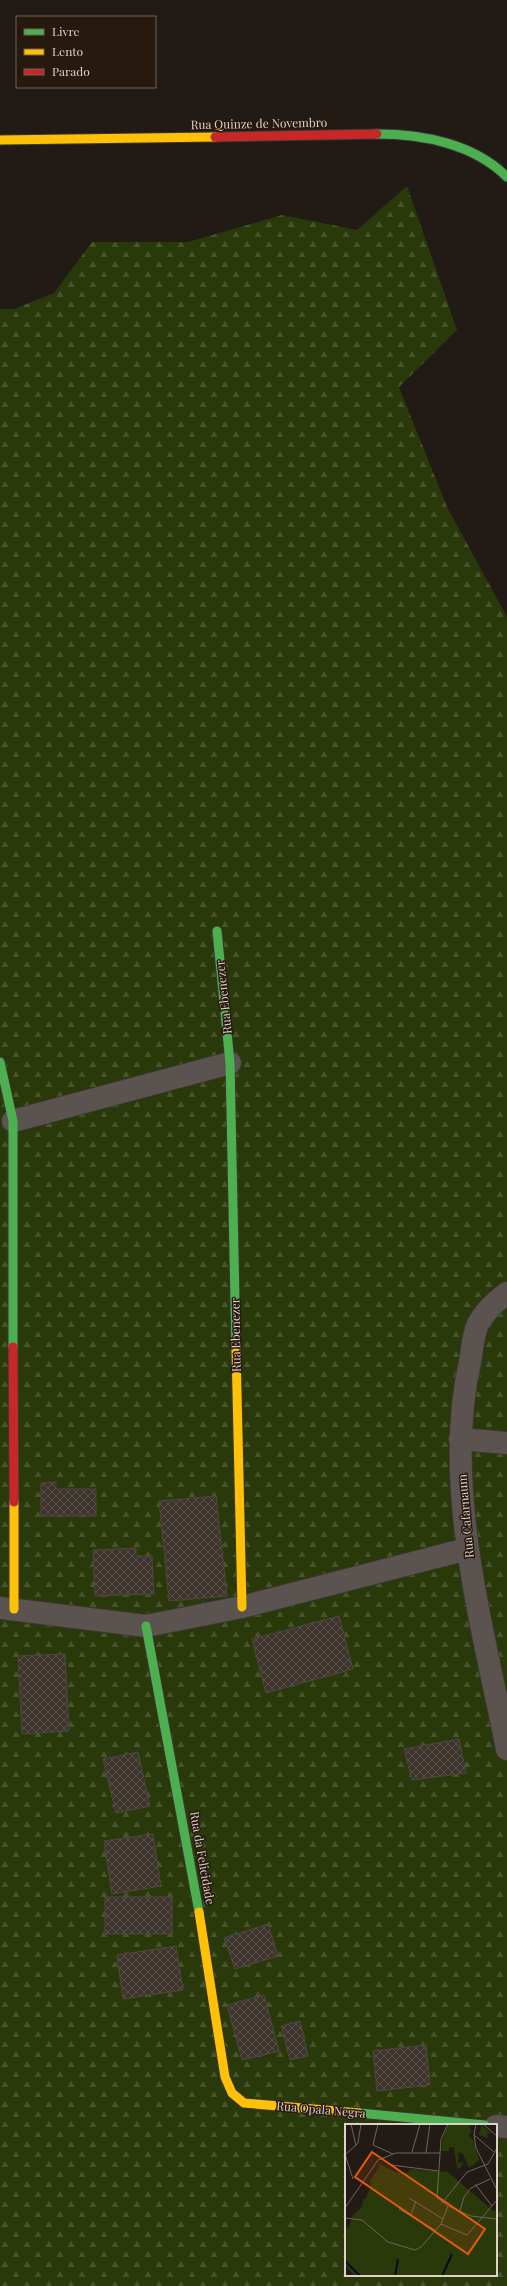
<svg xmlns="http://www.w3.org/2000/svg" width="507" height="2286" font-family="'Playfair Display',serif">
	<defs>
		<pattern id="forest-firs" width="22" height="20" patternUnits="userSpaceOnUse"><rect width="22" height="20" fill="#29390a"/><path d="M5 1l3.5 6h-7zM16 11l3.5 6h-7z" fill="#48552c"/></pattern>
		<pattern id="building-cross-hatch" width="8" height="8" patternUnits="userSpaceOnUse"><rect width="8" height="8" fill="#3d342d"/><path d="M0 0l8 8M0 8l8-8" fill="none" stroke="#59504a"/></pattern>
	</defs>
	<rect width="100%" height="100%" fill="#221a15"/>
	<path fill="url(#forest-firs)" fill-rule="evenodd" d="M407,186l50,144 -58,57 48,120 60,110v1669h-507v-1977h14l40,-16 38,-51h96l94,-27 75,15zM346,2125h150v150h-150z"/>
	<g fill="url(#building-cross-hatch)" stroke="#4f4742">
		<path d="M56,1482v7h40v27h-55v-33z"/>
		<path d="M216,1496l11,100 -58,5 -10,-100z"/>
		<path d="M136,1548v8h16l2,38 -59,2 -2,-46z"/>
		<path d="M339,1616l14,53 -87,24 -14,-54z"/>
		<path d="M65,1654l4,77 -47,3 -4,-78z"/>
		<path d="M459,1739l7,34 -54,7 -8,-31z"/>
		<path d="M138,1752l12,54 -34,7 -13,-54z"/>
		<path d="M153,1834l8,52 -49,8 -8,-53z"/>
		<rect x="105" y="1897" width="67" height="37"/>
		<path d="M268,1924l10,32 -43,13 -11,-31z"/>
		<path d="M176,1946l7,44 -60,9 -6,-44z"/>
		<path d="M264,1995l15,56 -37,9 -15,-55z"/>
		<path d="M300,2021l8,35 -18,4 -9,-34z"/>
		<path d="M426,2045l4,40 -53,6 -4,-40z"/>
	</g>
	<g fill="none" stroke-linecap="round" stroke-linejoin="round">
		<defs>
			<g id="street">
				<path d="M13,1121l217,-58"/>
				<path d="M507,1293c-11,8 -22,18 -29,31 -5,10 -6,27 -8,38 -28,122 13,266 37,387"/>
				<path d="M460,1439l47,4"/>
				<path d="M0,1608l146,18 96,-19 225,-58"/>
				<path d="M496,2126l11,1"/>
			</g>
			<g id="fast">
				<path d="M377,134c46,0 97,10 130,43"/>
				<path d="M217,931l13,132 6,286"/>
				<path d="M0,1062l13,59v226"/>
				<path d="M146,1626l53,286"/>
				<path d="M359,2113l126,12"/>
			</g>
			<g id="slow">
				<path d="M0,140l215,-3"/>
				<path d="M236,1349l6,258"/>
				<path d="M14,1502v107"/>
				<path d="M199,1912l26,165 7,16 12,10 115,10"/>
			</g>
			<g id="jam">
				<path d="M215,137l162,-3"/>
				<path d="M13,1347l1,155"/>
			</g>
		</defs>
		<use href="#street" stroke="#3d3732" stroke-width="24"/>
		<use href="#fast" stroke="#3d3732" stroke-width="11"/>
		<use href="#slow" stroke="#3d3732" stroke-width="11"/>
		<use href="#jam" stroke="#3d3732" stroke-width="11"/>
		<use href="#street" stroke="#5a534f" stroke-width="22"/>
		<use href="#fast" stroke="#4caf50" stroke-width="9"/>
		<use href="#slow" stroke="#ffc107" stroke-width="9"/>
		<use href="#jam" stroke="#c62828" stroke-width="9"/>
	</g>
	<g text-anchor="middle" stroke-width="3" stroke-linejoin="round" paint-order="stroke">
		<g font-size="12" fill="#ddd2cb" stroke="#28190f">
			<text transform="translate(259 124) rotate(-1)" y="4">Rua Quinze de Novembro</text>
			<text transform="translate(224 997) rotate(-96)" y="4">Rua Ebenezer</text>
			<text transform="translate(236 1335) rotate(-91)" y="4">Rua Ebenezer</text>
			<text transform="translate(466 1516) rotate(-95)" y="4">Rua Cafarnaum</text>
			<text transform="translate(202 1858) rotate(80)" y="4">Rua da Felicidade</text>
			<text transform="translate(321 2110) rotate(5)" y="4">Rua Opala Negra</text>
		</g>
	</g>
	<g transform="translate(345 2124)">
		<rect width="152" height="152" fill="#221a15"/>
		<path d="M104,0h23l-2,2 1,8 -3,1 5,5 6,20 -10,8 -6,-14 -4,-2 -1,11 5,-1 -2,6h-4l-3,-21 -5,1v3h-8l2,-15zM136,1l10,8h-4l1,5 -9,-3zM33,39l17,9 12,1 3,-4 38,3 44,38 5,1v65h-141l-5,-4 -6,-7v-39l3,3 5,-14 9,-8 1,-8h2l6,-12 -1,-6 9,-14z" fill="#29390a"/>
		<path fill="none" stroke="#030e25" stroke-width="2" d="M0,137l15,15M50,152l3,-17M97,152l10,-22"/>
		<path fill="none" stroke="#6d645e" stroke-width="1" d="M6,0l5,22M33,0l-5,21 20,9M103,0l-7,15 -4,59 11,8 23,10 26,3M131,0l-2,11 2,13 21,42M138,0l14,12M129,11l20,17M67,28l8,-28M81,29l4,-29M0,30l8,25M0,31l13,-12 3,-19M46,41l48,6M130,60l17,22M64,74l34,21M97,79l25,-31 21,-8 9,-16M0,84l33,-48 18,-7h44M54,85l36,21M115,87l4,-14 7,-9 19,-9M66,90l5,-13M0,94l17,2 26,22 27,8 6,-3 20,-23 7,-18M96,100l26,11 30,-35"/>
		<path fill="#e8590c" fill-opacity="0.15" stroke="#e8590c" stroke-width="2" d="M27,28l113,77 -17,25 -113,-77z"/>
		<rect width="152" height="152" fill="none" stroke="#ddd2cb" stroke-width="2"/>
	</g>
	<rect x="16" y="16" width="140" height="72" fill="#28190f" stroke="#70635a"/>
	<rect x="24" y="29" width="20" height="6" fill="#4caf50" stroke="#70635a"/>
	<text x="52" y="36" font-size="12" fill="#ddd2cb">Livre</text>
	<rect x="24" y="49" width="20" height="6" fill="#ffc107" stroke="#70635a"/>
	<text x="52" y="56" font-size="12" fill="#ddd2cb">Lento</text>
	<rect x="24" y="69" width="20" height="6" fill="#c62828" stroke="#70635a"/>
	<text x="52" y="76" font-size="12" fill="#ddd2cb">Parado</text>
</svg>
